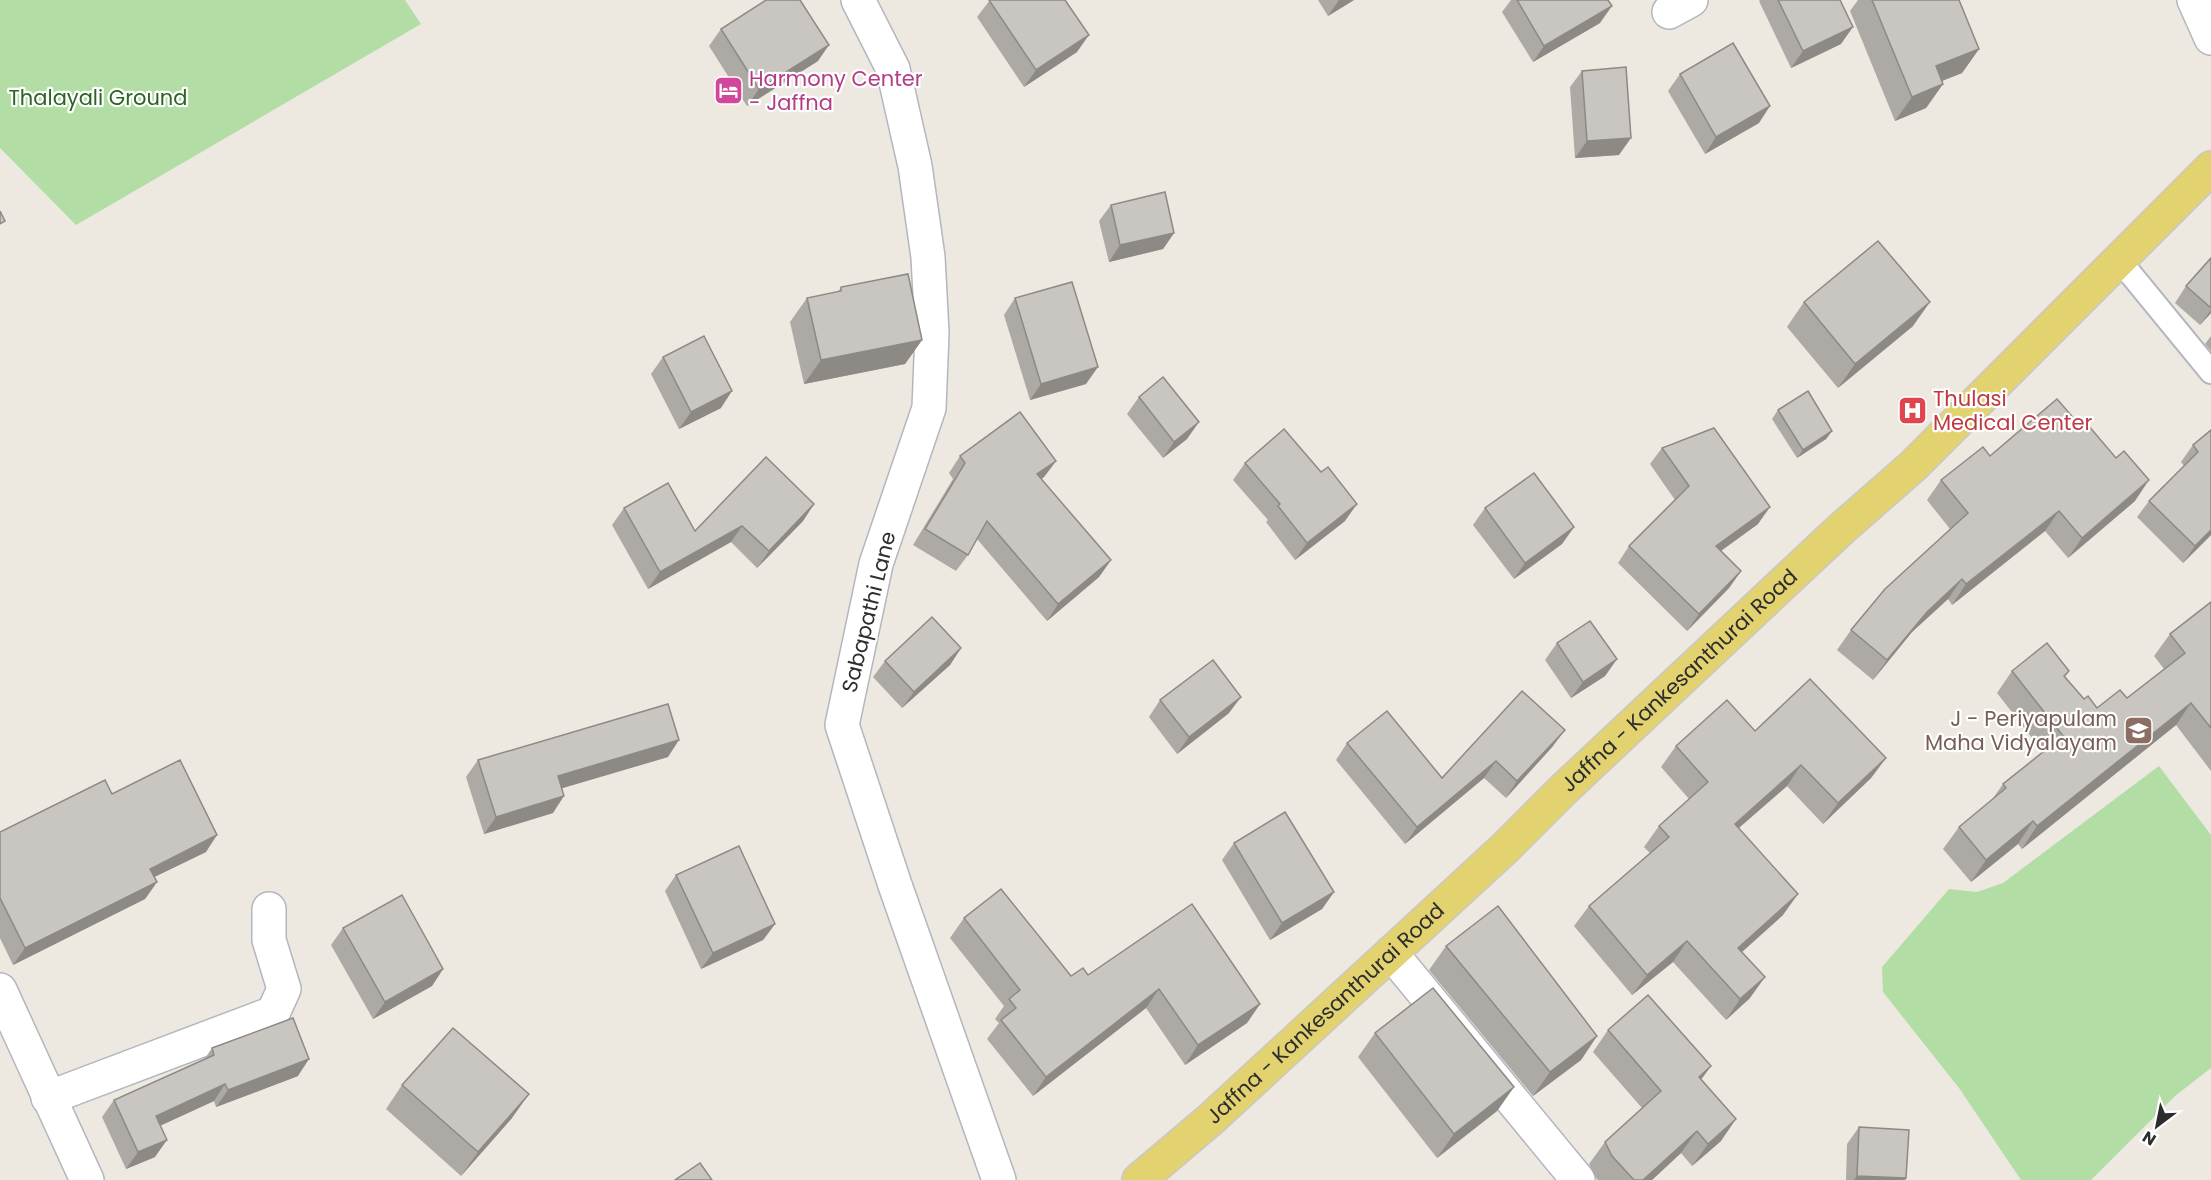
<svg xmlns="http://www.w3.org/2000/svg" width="2211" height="1180" font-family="Poppins,sans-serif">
	<rect width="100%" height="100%" fill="#ede9e1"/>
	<g fill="#b2dda4">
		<path d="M0,0h405l16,24 -345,201 -76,-77z"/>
		<path d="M2159,766l52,69v233l-36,28 -84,84h-70l-62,-92 -76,-96 -1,-25 67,-78 28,3 26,-9z"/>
	</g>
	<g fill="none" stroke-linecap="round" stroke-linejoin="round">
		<defs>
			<path id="service" d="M2120,261l91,111"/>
			<g id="minor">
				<path d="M858,0l35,69 22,97 13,91 4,76 -3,75 -53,156 -34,161 53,160 104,295"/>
				<path d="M2194,0l17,38"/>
				<path d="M1669,12l22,-12"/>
				<path d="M1391,953l187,227"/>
				<path d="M0,990l87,190"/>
				<path d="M48,1098l225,-85 11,-24 -15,-49v-31"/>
			</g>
			<g id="primary">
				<path id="s1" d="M1139,1180l72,-61 294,-271 59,-59 276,-259 73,-64 298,-298"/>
			</g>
		</defs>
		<use href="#service" stroke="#b4b6bf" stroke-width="26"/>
		<use href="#minor" stroke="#b4b6bf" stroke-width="36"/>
		<use href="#primary" stroke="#c8c8c8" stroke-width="36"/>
		<use href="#service" stroke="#fff" stroke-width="22"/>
		<use href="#minor" stroke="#fff" stroke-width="33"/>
		<use href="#primary" stroke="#e3d270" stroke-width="33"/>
	</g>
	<g fill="#ada9a5">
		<path d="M990,0l87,52 -53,35 -47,-70z"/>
		<path d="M1318,0h36l-26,16z"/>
		<path d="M1511,0h97l-8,23 -67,39 -31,-50z"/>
		<path d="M1760,0h80l1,44 -50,24 -32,-67z"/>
		<path d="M1858,0h101l20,49 -17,24 -20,8 1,3 -17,24 -31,13 -45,-110z"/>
		<path d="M721,29l97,32 -71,45 -38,-60z"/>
		<path d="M1582,71l37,84 -44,3 -5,-71z"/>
		<path d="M1680,74l79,49 -54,31 -37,-63z"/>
		<path d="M1111,205l63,28 -11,16 -54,13 -10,-41z"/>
		<path d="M2211,258v55l-11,12 -25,-22 11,-17z"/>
		<path d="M841,287l81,53 -17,24 -101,20 -14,-62 17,-24 31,-6z"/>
		<path d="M1015,298l71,86 -56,16 -26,-85z"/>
		<path d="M1804,302l109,24 -75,62 -51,-61z"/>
		<path d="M2211,336v15l-6,-7z"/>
		<path d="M663,357l58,51 -42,21 -28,-55z"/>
		<path d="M1139,397l48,42 -24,19 -36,-44z"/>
		<path d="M1778,410l54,21 -6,8 -29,19 -25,-39z"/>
		<path d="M2211,430v105l-28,28 -46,-46 12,-16 35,-35 -3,-4 12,-17z"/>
		<path d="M1662,448l96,76 -37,27 20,20 -12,17 -42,43 -69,-68 11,-17 46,-46 -25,-36z"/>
		<path d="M960,456l96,5 -12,16 -3,2 70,81 -12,17 -52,44 -70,-82 -9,16 -12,16 -43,-26 40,-66 -4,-6z"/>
		<path d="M1990,456l145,45 -67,57 -23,-27 -93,74 -4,-6 -36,33 -39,48 -36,-30 14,-20 99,-101 -23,-29 14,-20z"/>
		<path d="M1245,463l100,58 -50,39 -29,-38 2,-2 -35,-40z"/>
		<path d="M814,504l-11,17 -46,47 -26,-26 -83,47 -36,-64 12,-17 71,23z"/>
		<path d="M1485,508l89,19 -12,17 -48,35 -41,-54z"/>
		<path d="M2211,602v169l-35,-46 -154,124 -4,-5 -47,38 -28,-33 16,-22 32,-26 12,-17 40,-32 -46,-59 15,-22h57l-4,6 19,22 13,9 30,-10 37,-29 -10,-13 16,-22z"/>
		<path d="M1557,643l60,16 -12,17 -34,22 -26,-38z"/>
		<path d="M961,648l-11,17 -48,43 -29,-31 12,-16z"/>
		<path d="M1522,691l31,55 -47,52 -22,-20 -79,66 -69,-84 11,-17 95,35z"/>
		<path d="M1160,700l69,13 -52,41 -28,-37z"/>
		<path d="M1755,731l131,27 -15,20 -48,46 -36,-38 -48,42 44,87 -41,37 8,46 -24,22 -53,-58 -41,33 -58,-69 15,-20 61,-53 -6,-6 15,-21 30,-27 -28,-32 15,-21z"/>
		<path d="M668,757l-106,31 -9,25 -69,21 -18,-57 12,-17z"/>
		<path d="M112,794l94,58 -52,25 3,5 -12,17 -132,66 -13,-27v-106z"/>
		<path d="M1234,843l100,49 -12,17 -52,31 -48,-80z"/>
		<path d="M676,875l99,49 -12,16 -62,29 -36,-78z"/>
		<path d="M964,918l107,58 17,-1 172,29 -13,19 -62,42 -39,-57 -113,88 -46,-57 12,-16 -4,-4 9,-13 -54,-68z"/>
		<path d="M343,928l100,41 -11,17 -59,33 -42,-74z"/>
		<path d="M1446,946l151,90 -16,24 -48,36 -104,-126z"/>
		<path d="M1608,1030l103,36 -10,13 20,62 -29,25 -11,-13 -29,27h-54l-2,-2 -7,-14 16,-22 37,-34 -49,-56z"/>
		<path d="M1375,1033l139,54 -17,24 -60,47 -79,-101z"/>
		<path d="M212,1048l86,28 -82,31 -2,-6 -54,25 -5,31 -29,12 -24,-52 12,-17 90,-40z"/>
		<path d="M402,1085l110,33 -51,58 -75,-67z"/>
		<path d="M1859,1127l47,51 -1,2h-59l1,-36z"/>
	</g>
	<g fill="#8d8a86">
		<path d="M1339,0h15l-26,16z"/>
		<path d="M1612,6l-12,17 -67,39 11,-16z"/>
		<path d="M1853,27l-12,17 -50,24 12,-17z"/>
		<path d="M1089,35l-12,17 -53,35 12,-17z"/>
		<path d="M829,45l-11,16 -71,45 12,-17z"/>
		<path d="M1979,49l-17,24 -43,17 17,-24z"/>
		<path d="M1943,84l-17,24 -31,13 17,-24z"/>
		<path d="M1770,106l-11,17 -54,31 11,-17z"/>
		<path d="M1631,138l-12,17 -44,3 12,-17z"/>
		<path d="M1174,233l-11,16 -54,13 11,-17z"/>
		<path d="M1930,302l-17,24 -75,62 17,-24z"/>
		<path d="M2211,310v3l-11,12z"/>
		<path d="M922,340l-17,24 -101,20 17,-24z"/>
		<path d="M1098,367l-12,17 -56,16 11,-16z"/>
		<path d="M732,391l-11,17 -42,21 12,-17z"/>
		<path d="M1199,422l-12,17 -24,19 11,-16z"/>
		<path d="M1832,431l-6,8 -29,19 6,-8z"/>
		<path d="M1056,461l-12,16 -18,14 11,-17z"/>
		<path d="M2149,480l-14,21 -67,57 14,-20z"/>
		<path d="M814,504l-11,17 -46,47 12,-17z"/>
		<path d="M1357,504l-12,17 -50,39 12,-17z"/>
		<path d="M1770,507l-12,17 -54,39 12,-17z"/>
		<path d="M2059,511l-14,20 -93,74 14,-21z"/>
		<path d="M742,526l-11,16 -83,47 12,-17z"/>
		<path d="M1574,527l-12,17 -48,35 11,-16z"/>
		<path d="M2211,530v5l-28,28 12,-17z"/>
		<path d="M1111,560l-12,17 -52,44 11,-17z"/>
		<path d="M1741,571l-12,17 -42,43 12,-17z"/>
		<path d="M1962,579l-14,20 -36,33 -39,48 14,-20 40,-48z"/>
		<path d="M961,648l-11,17 -48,43 12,-16z"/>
		<path d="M1617,659l-12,17 -34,22 12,-16z"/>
		<path d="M1241,697l-12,16 -52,41 12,-17z"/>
		<path d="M2191,703l-15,22 -154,124 15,-23z"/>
		<path d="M1565,730l-12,16 -47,52 11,-17z"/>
		<path d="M679,740l-11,17 -122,36 12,-17z"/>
		<path d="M1886,758l-15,20 -48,46 15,-21z"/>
		<path d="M1496,761l-12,17 -79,66 12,-17z"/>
		<path d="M1801,765l-14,21 -67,58 15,-20z"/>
		<path d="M564,796l-11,17 -69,21 12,-17z"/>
		<path d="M2033,821l-15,23 -47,38 15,-22z"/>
		<path d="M217,835l-11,17 -68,33 12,-16z"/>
		<path d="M157,882l-12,17 -132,66 12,-17z"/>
		<path d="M1334,892l-12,17 -52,31 12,-17z"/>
		<path d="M1798,894l-15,21 -59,53 14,-20z"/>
		<path d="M775,924l-12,16 -62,29 12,-16z"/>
		<path d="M1687,941l-14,21 -41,33 15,-20z"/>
		<path d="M443,969l-11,17 -59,33 12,-17z"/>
		<path d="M1765,977l-15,21 -24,22 14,-21z"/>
		<path d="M1159,989l-13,19 -113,88 13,-19z"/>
		<path d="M1260,1004l-13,19 -62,42 13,-20z"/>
		<path d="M1597,1036l-16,24 -48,36 17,-24z"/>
		<path d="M309,1059l-11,17 -82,31 12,-17z"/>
		<path d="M1711,1066l-16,22 4,-11z"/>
		<path d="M225,1084l-11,17 -70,32 12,-17z"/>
		<path d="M1514,1087l-17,24 -60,47 17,-24z"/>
		<path d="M529,1094l-17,24 -51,58 17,-24z"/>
		<path d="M1736,1119l-15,22 -29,25 16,-22z"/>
		<path d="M1697,1131l-16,22 -29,27h-9z"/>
		<path d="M167,1140l-12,17 -29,12 12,-17z"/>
		<path d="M1857,1176l49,2 -1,2h-51z"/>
	</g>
	<g fill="#c9c5c0" stroke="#8d8a86" stroke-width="1.5">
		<path d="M766,0h34l29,45 -70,44 -38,-60z"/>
		<path d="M989,0h76l24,35 -53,35z"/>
		<path d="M1517,0h91l4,6 -68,40z"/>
		<path d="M1778,0h62l13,27 -50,24z"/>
		<path d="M1872,0h87l20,49 -43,17 7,18 -31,13z"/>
		<path d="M1733,43l37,63 -54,31 -36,-63z"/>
		<path d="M1626,67l5,71 -44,3 -5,-70z"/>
		<path d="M1165,192l9,41 -54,12 -9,-40z"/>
		<path d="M0,211l5,10 -5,3z"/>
		<path d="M1878,241l52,61 -75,62 -51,-62z"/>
		<path d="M2211,258v50l-25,-22z"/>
		<path d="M908,274l14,66 -101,20 -14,-62 34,-7v-4z"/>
		<path d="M1072,282l26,85 -57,17 -26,-86z"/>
		<path d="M704,336l28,55 -41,21 -28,-55z"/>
		<path d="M1163,377l36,45 -25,20 -35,-45z"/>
		<path d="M1808,391l24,40 -29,19 -25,-40z"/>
		<path d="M2057,399l20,23 5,-4 34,40 8,-7 25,29 -67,58 -23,-27 -93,73 -4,-5 -35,33 -40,48 -36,-30 34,-41 83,-76 -27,-33 42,-33 7,9z"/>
		<path d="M1020,412l36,49 -19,13 74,86 -53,44 -71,-83 -19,34 -43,-26 40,-66 -5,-7z"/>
		<path d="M1714,428l56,79 -54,39 25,25 -42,43 -70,-68 60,-60 -27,-38z"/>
		<path d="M1284,429l37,43 7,-5 29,37 -50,39 -29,-37 2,-2 -35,-41z"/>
		<path d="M2211,430v100l-16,16 -46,-45 49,-49 -5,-7z"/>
		<path d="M766,457l48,47 -45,47 -27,-25 -82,46 -36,-64 44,-25 27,48z"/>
		<path d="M1534,473l40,54 -49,36 -40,-55z"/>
		<path d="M2211,602v126l-20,-25 -154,123 -4,-5 -47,39 -27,-33 47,-39 -3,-4 60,-48 -51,-65 35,-28 22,28 -5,5 20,23 4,-3 9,12 23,-18 7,8 58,-45 -15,-19z"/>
		<path d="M932,617l29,31 -47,44 -29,-31z"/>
		<path d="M1590,621l27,38 -34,23 -26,-39z"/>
		<path d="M1213,660l28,37 -52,40 -29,-37z"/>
		<path d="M1810,679l76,79 -48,45 -37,-38 -66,59 63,70 -60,54 27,29 -25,22 -53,-58 -40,34 -58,-69 80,-69 -10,-11 49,-44 -32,-36 51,-46 28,31z"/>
		<path d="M1522,691l43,39 -48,51 -21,-20 -79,66 -70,-84 40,-32 55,67z"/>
		<path d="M668,704l11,36 -121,36 6,20 -68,21 -18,-57z"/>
		<path d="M180,760l37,75 -67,34 7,13 -132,66 -25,-50v-66l105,-52 7,14z"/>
		<path d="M1285,812l49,80 -52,31 -48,-80z"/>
		<path d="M739,846l36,78 -62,29 -37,-78z"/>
		<path d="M1001,889l70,87 12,-8 5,7 104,-71 68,100 -62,41 -39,-56 -113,88 -45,-57 15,-12 -7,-9 11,-9 -56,-72z"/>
		<path d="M402,895l41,74 -58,33 -42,-74z"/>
		<path d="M1498,906l99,130 -47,36 -104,-126z"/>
		<path d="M1433,988l81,99 -60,47 -79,-101z"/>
		<path d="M1648,995l63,71 -12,11 37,42 -28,25 -11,-13 -54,49h-9l-22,-24 -7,-14 56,-51 -53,-61z"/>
		<path d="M293,1018l16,41 -81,31 -3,-6 -69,32 11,24 -29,12 -24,-52 100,-45 -2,-7z"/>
		<path d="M453,1028l76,66 -51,58 -76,-67z"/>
		<path d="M1859,1127l50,3 -3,48 -49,-2z"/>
		<path d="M700,1163l12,17h-37z"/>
	</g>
	<defs>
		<symbol id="hotel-square" viewBox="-11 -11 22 22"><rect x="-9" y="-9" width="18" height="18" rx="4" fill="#d1479c" stroke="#fff"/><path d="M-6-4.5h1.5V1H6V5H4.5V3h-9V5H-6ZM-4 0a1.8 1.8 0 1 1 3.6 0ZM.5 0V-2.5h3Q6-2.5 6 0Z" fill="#fff"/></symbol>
		<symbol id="hospital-square" viewBox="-11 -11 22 22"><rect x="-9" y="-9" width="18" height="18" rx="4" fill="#e0444e" stroke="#fff"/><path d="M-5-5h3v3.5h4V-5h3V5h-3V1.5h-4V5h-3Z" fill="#fff"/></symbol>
		<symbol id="school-square" viewBox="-11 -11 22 22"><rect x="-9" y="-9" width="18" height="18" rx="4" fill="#8d6e63" stroke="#fff"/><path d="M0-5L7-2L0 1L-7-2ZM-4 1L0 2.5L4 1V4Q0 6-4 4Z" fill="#fff"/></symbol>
	</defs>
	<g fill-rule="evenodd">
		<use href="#hotel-square" x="712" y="74" width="33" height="33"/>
		<use href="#hospital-square" x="1896" y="394" width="33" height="33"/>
		<use href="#school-square" x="2122" y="714" width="33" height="33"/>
	</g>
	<g text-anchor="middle" stroke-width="4.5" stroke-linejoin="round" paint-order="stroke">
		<g font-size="21" fill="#b23c85" stroke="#fff" text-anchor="start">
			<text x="749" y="86">Harmony Center<tspan x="749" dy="24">- Jaffna</tspan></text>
		</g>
		<g font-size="21" fill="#2b6423" stroke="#fff">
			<text x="98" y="105">Thalayali Ground</text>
		</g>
		<g font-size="21" fill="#be3a42" stroke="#fff" text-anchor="start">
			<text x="1933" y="406">Thulasi<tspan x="1933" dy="24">Medical Center</tspan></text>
		</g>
		<g font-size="21" fill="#2d2d2d" stroke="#fff">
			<text transform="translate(869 612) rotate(-76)" y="7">Sabapathi Lane</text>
			<text dy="7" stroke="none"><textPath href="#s1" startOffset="736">Jaffna - Kankesanthurai Road</textPath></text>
			<text dy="7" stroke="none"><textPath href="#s1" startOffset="250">Jaffna - Kankesanthurai Road</textPath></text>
		</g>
		<g font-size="21" fill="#785e54" stroke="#fff" text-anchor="end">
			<text x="2117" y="726">J - Periyapulam<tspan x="2117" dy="24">Maha Vidyalayam</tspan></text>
		</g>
	</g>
	<g transform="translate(2157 1126) rotate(212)" stroke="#ffffff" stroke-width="4.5" paint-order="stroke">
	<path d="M0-4.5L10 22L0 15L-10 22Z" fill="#2d2d2d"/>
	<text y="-9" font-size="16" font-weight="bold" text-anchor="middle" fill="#2d2d2d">N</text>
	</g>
</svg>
